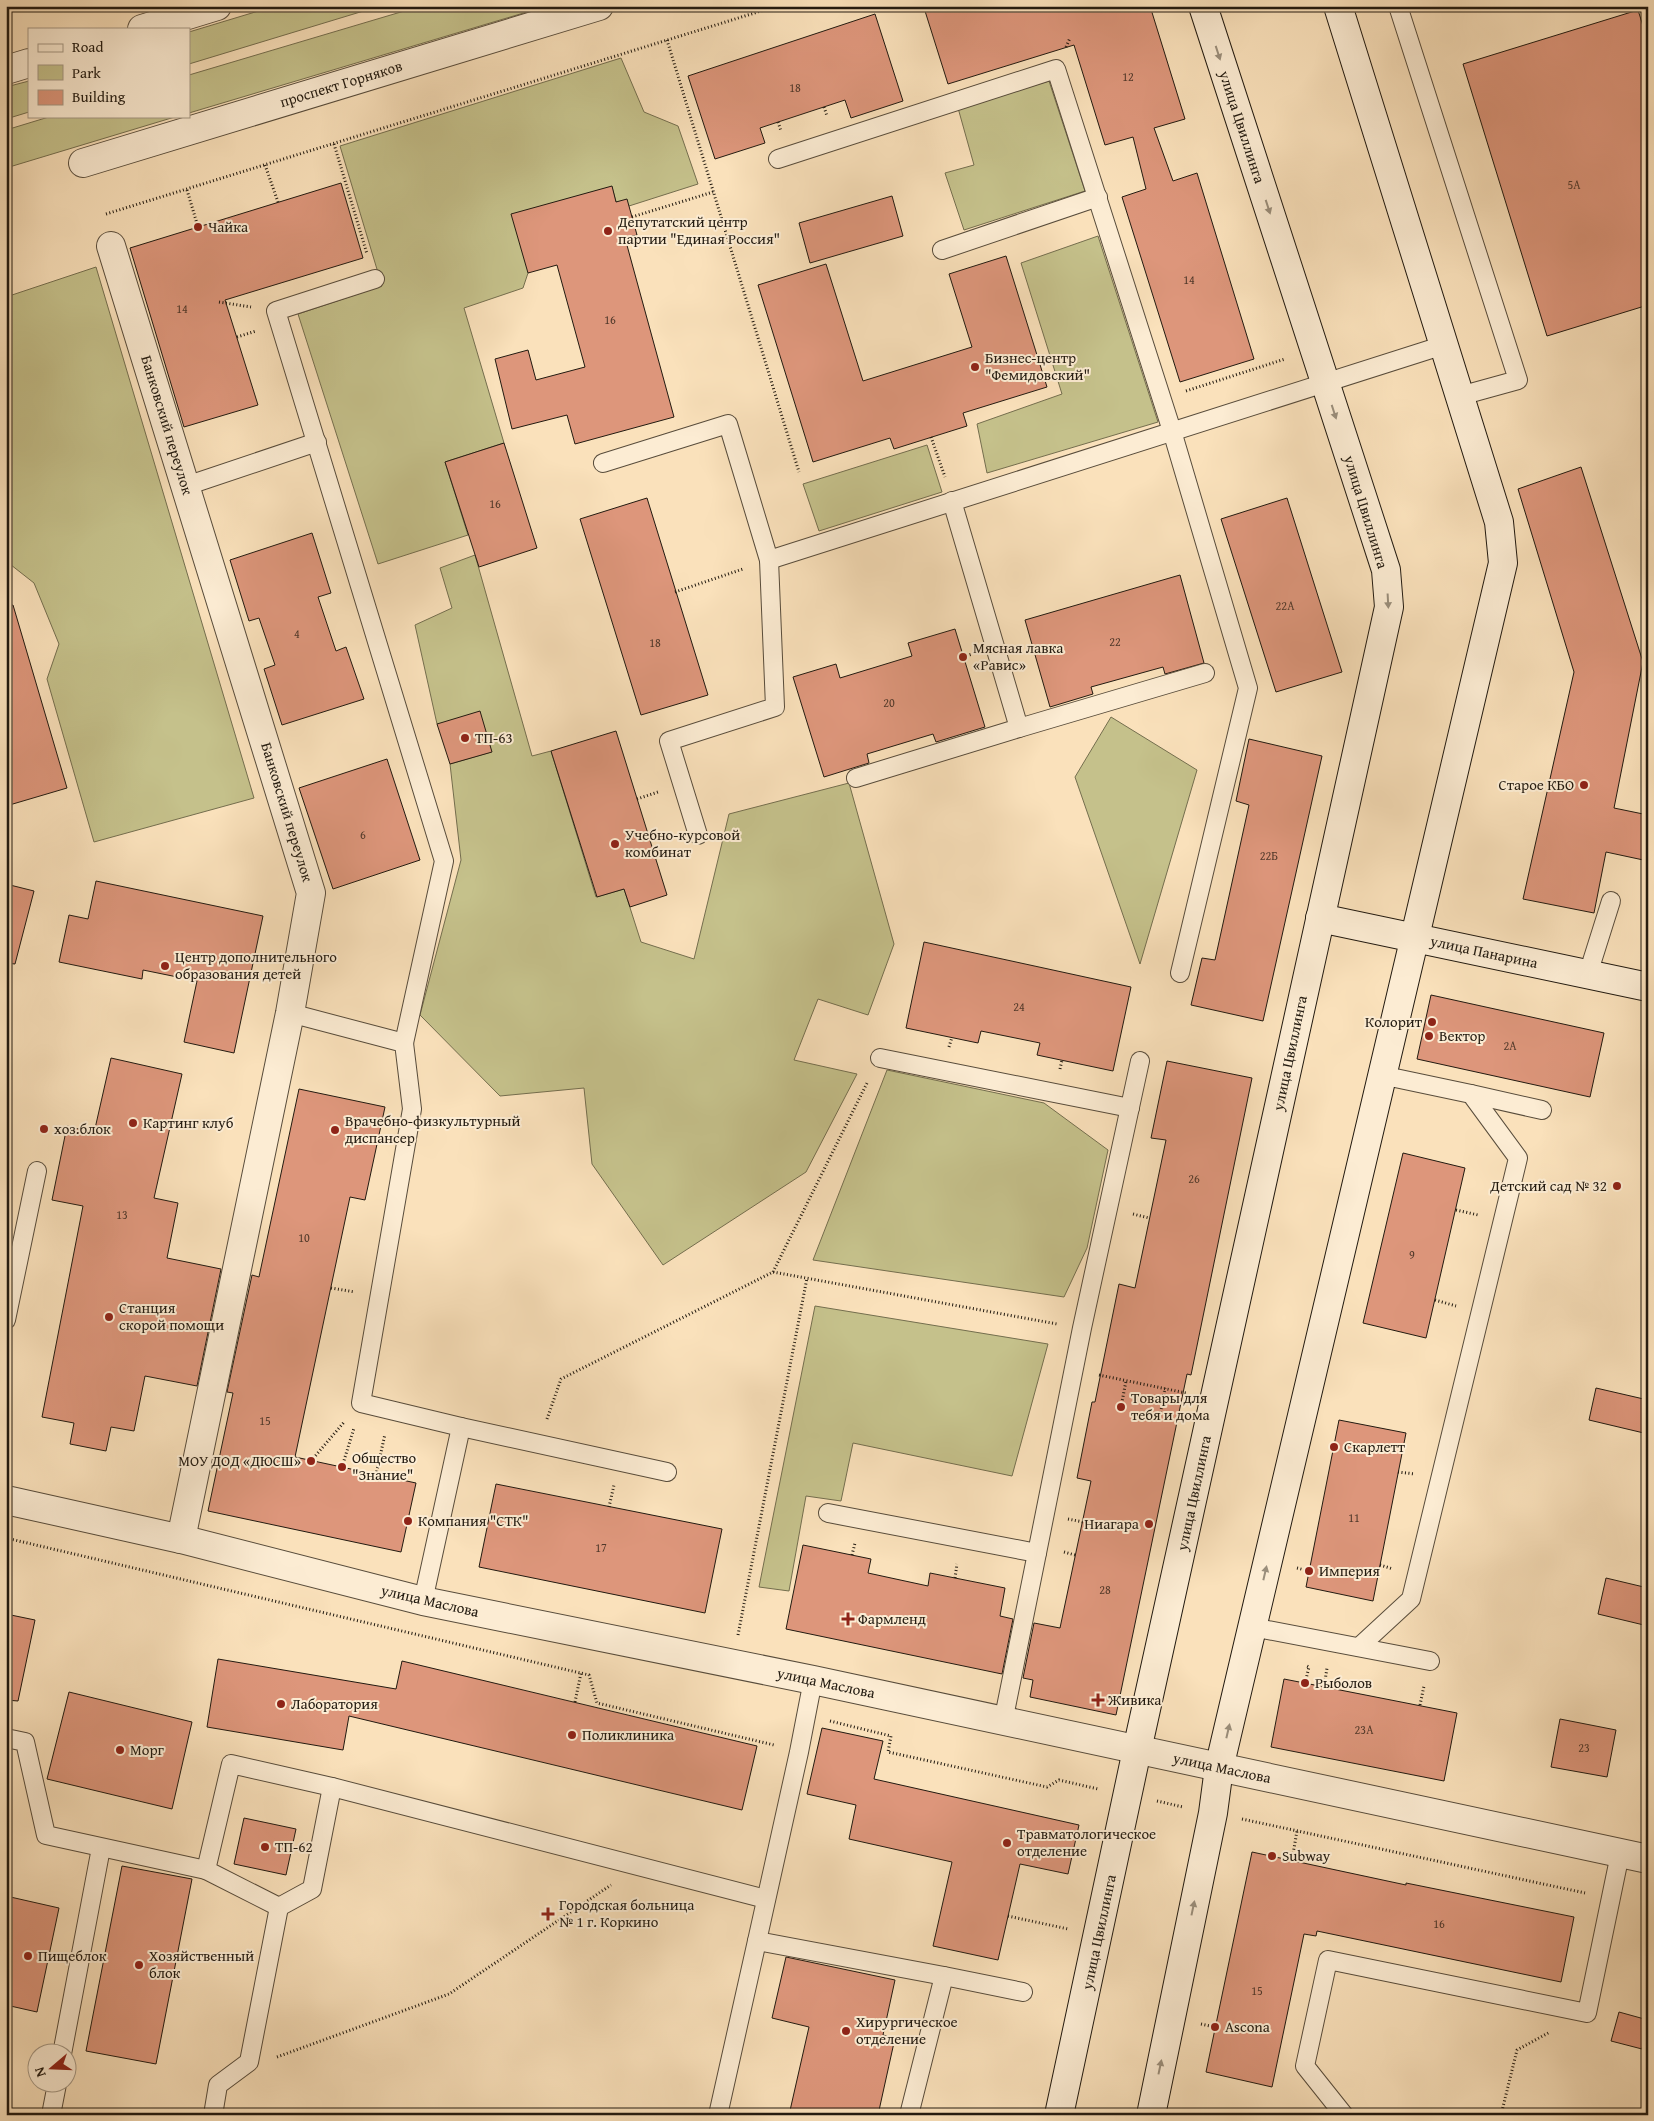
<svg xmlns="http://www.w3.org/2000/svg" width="1654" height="2121" font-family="'Gentium Book Plus',serif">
	<rect width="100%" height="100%" fill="#fae1bb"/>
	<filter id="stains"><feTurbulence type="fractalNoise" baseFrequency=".004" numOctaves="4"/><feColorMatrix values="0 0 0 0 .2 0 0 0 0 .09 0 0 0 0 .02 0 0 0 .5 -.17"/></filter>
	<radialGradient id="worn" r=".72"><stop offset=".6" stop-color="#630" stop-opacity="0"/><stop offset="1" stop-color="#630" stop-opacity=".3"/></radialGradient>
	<g fill="#c5c18b" stroke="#746e4e">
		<path d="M275,6h105l-191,58v-32z"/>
		<path d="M421,6h126l-358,107v-38z"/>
		<path d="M621,58l23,54 34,14 20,58 -69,22 -13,-4 -4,-15 -84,86 -5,15 -59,20 40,135 -59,19 23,73 -90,29 -80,-250 84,-28 -42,-140z"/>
		<path d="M29,81v31l-23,7v-32z"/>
		<path d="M1049,81l36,110 -121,39 -19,-57 29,-8 -16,-57z"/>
		<path d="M52,116h126l-172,52v-38z"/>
		<path d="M1098,236l60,186 -171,51 -10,-49 85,-30 -41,-131z"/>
		<path d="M96,267l158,531 -160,44 -47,-163 12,-35 -25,-61 -28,-22v-264z"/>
		<path d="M927,445l15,47 -123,39 -16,-47z"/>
		<path d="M475,555l57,201 19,-5 45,146 28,-8 17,53 53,17 35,-145 120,-31 45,161 -26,71 -50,-16 -24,61 63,14 -51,98 -143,93 -71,-101 -8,-76 -84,8 -80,-81 41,-155 -11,-96 41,-12 -54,-28 -22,-99 37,-17 -12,-40z"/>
		<path d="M1111,717l86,53 -57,194 -65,-187z"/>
		<path d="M887,1070l157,33 64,47 -21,98 -23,49 -251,-37z"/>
		<path d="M815,1306l233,38 -36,132 -159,-33 -12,58 -35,-5 -17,95 -30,-4z"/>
	</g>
	<g fill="#dd967b" stroke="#221a10">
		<path d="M940,6h210l35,113 -31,9 19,53 24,-8 57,186 -74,23 -58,-185 24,-8 -13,-52 -28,8 -31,-100 -126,39 -23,-73z"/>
		<path d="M1638,10l10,32v263l-101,31 -84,-272z"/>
		<path d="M875,14l28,87 -52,17 -6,-18 -85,28 5,15 -50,16 -27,-83z"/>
		<path d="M341,183l22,75 -138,42 33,105 -74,22 -54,-179z"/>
		<path d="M612,186l4,16 11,-3 10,36 -12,3 49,179 -99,27 -8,-29 -55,14 -17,-70 33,-9 8,30 49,-13 -28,-102 -29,8 -17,-59z"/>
		<path d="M892,196l11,40 -93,27 -11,-40z"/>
		<path d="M1006,256l41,131 -84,26 4,13 -73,23 -4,-11 -77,24 -55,-177 68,-21 37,117 109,-34 -23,-73z"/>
		<path d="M504,443l33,105 -58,19 -34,-105z"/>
		<path d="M1581,467l62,195 -29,146 34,7v46l-42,-9 -12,61 -71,-14 51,-227 -56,-183z"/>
		<path d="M647,498l61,197 -67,20 -61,-196z"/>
		<path d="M1287,498l55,174 -66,20 -55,-173z"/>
		<path d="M312,533l19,60 -13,4 18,54 10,-4 18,52 -82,26 -18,-56 11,-4 -16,-47 -10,3 -19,-61z"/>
		<path d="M1180,575l24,88 -39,11 -2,-7 -72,20 2,7 -43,13 -25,-87z"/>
		<path d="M13,605l54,183 -61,18v-200z"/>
		<path d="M955,629l30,98 -49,15 -3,-8 -66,20 2,9 -45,14 -31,-100 43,-13 4,14 72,-22 -4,-13z"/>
		<path d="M480,711l12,41 -42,12 -13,-40z"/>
		<path d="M616,731l51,164 -37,12 -6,-18 -27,8 -46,-146z"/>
		<path d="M1249,739l73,17 -59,265 -72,-16 11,-47 13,2 34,-155 -13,-4z"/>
		<path d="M387,759l33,101 -87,29 -34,-101z"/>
		<path d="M96,881l167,35 -29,137 -50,-11 13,-61 -54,-11 -1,9 -83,-17 10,-47 19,4z"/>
		<path d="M6,884l28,7 -19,73 -9,-1z"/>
		<path d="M924,942l207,45 -18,84 -76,-16 3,-12 -59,-12 -3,12 -72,-15z"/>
		<path d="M1431,995l173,38 -14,64 -173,-38z"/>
		<path d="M111,1058l71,16 -28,124 24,5 -11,55 54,11 -24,117 -52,-10 -11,55 -23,-4 -5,24 -36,-7 4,-21 -32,-6 41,-211 -31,-6 15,-74 27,7z"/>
		<path d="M1167,1061l85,17 -61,297 -4,-1 -71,341 -86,-18 3,-17 -10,-2 11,-55 26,5 31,-147 -14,-3 15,-76h3l24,-118 16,4 31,-148 -15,-2z"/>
		<path d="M299,1089l86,18 -20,93 -15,-3 -55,260 121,26 -15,69 -193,-41 25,-118 -6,-1 25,-117 7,2z"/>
		<path d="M1403,1153l62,15 -39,170 -63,-15z"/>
		<path d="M1596,1388l52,12v34l-59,-14z"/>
		<path d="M1339,1420l67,13 -33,168 -67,-14z"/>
		<path d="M496,1484l226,45 -17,84 -226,-46z"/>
		<path d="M803,1545l68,14 -3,14 60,13 2,-13 75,15 -5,28 13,3 -11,55 -216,-45z"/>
		<path d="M1606,1578l42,10v38l-50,-12z"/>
		<path d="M6,1614l29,6 -17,81 -12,-1z"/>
		<path d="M218,1659l178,30 6,-28 355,85 -15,64 -393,-94 -6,34 -136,-23z"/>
		<path d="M1284,1679l173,34 -13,68 -173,-34z"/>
		<path d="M69,1692l123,30 -20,87 -125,-30z"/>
		<path d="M1560,1719l56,11 -9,47 -56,-10z"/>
		<path d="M822,1728l61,13 -9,38 205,46 -11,49 -48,-10 -22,96 -65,-14 19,-84 -103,-23 7,-34 -49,-11z"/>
		<path d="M244,1818l52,11 -10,46 -52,-11z"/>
		<path d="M1252,1852l154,33v-2l168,34 -13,65 -244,-51 -1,5 -12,-2 -32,153 -66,-15z"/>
		<path d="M122,1866l70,13 -36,185 -70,-13z"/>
		<path d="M6,1896l53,12 -22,104 -31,-7z"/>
		<path d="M786,1957l109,23 -12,55 12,3 -17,77h-89l20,-88 -37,-9z"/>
		<path d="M1619,2012l29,8 -6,29 -31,-8z"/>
	</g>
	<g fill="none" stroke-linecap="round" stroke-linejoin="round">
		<defs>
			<g id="lane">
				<path d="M1398,6l120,374 -58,16"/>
				<path d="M778,159l278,-90 116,362 76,257 -68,285"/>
				<path d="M942,250l156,-53"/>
				<path d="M375,279l-99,32 168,550 -40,182"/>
				<path d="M603,463l125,-39 41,136 675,-215"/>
				<path d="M186,486l131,-44"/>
				<path d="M1019,728l186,-55"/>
				<path d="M856,778l163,-50 -67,-227"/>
				<path d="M698,835l-29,-94 106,-34 -6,-147"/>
				<path d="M1588,974l23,-73"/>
				<path d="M290,1013l114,30 8,66 -51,294 100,24"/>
				<path d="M880,1058l250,50"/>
				<path d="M1471,1094l71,16"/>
				<path d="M6,1320l31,-149"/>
				<path d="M828,1513l209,40 -34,169"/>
				<path d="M1037,1553l45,-225 58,-267"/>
				<path d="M423,1601l38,-174 206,45"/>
				<path d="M1252,1627l178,34"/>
				<path d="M1359,1647l52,-48 107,-441 -47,-64 -90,-19"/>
				<path d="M813,1680l-14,72 -42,189 187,35"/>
				<path d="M6,1738l19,4 21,93 160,35"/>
				<path d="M279,1907l-73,-37 25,-106 101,23 434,112"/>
				<path d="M62,2054l39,-206"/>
				<path d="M51,2115l6,-31"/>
				<path d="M213,2115l5,-30 31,-23 30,-155 33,-18 20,-102"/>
				<path d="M718,2115l39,-174"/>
				<path d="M909,2115l35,-139 79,16"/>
				<path d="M1344,2115l-39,-49 23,-106 259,53 33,-159"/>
			</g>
			<g id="street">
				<path d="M142,29l75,-23"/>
				<path d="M6,70l23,-7"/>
				<path d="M83,163l516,-157"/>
				<path d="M111,246l200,647 -21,120 -109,526"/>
				<path d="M6,1500l175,39 242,62 390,79 835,179"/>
			</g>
			<g id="secondary">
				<path d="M1320,918l328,69"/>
				<path d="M1059,2115l78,-365 252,-1143 -3,-37 -183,-564"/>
				<path d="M1151,2115l62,-302 6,-45 284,-1205 -4,-41 -161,-516"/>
			</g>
		</defs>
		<use href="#lane" stroke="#584c3b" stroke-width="20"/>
		<use href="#street" stroke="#584c3b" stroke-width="30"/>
		<use href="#secondary" stroke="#221a10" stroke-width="30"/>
		<g stroke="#221a10" stroke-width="3" stroke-dasharray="1 2.5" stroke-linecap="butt">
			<path d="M6,6h1"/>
			<path d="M667,40l132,432"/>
			<path d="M1066,47l4,-9"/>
			<path d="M824,107l3,9"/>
			<path d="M778,122l3,9"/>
			<path d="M334,144l33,110"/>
			<path d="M265,165l13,37"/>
			<path d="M187,190l11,37"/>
			<path d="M106,214l671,-208"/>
			<path d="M632,217l81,-25"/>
			<path d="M219,302l32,5"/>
			<path d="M237,337l19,-6"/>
			<path d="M1186,391l99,-32"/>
			<path d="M931,437l14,40"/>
			<path d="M675,592l68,-23"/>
			<path d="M963,657l9,-3"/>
			<path d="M637,799l21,-7"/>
			<path d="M949,1047l3,-10"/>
			<path d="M1060,1069l2,-9"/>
			<path d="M1456,1210l22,5"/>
			<path d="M1133,1214l16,4"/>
			<path d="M773,1272l95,-191"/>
			<path d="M331,1288l24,4"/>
			<path d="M1435,1300l21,6"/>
			<path d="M1099,1375l87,18"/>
			<path d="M1121,1407l5,-26"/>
			<path d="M1160,1416l5,-28"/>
			<path d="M547,1419l14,-40 212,-107 284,52"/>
			<path d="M311,1461l34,-40"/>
			<path d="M342,1467l12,-39"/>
			<path d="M1398,1472l17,2"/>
			<path d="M376,1475l9,-41"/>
			<path d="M609,1507l5,-22"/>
			<path d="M1068,1519l15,3"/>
			<path d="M6,1538l583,137 8,28 177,42"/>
			<path d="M1064,1552l11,3"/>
			<path d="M852,1555l3,-12"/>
			<path d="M1380,1565l13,4"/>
			<path d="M1297,1568l12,3"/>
			<path d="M955,1578l2,-14"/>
			<path d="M738,1635l69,-357"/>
			<path d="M1305,1683l4,-16 -2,-1"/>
			<path d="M1324,1687l3,-19"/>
			<path d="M575,1702l6,-29"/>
			<path d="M1420,1705l4,-19"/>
			<path d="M830,1721l61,15 -3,16 159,35 12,-7 39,9"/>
			<path d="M1157,1801l26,6"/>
			<path d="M1242,1819l343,74"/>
			<path d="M1292,1860l5,-29"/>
			<path d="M1008,1916l60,13"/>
			<path d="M1201,2024l14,3"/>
			<path d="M277,2057l172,-63 162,-109"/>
			<path d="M1501,2115l16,-65 33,-18"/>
		</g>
		<use href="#lane" stroke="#fcecd3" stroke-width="18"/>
		<use href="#street" stroke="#fcecd3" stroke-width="28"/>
		<use href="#secondary" stroke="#fcecd3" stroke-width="28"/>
	</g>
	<defs><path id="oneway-solid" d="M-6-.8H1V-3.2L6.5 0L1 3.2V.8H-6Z" transform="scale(1.25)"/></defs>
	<g fill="#9a8e7b">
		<use href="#oneway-solid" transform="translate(1218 53) rotate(72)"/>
		<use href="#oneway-solid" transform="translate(1268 207) rotate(72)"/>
		<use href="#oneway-solid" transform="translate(1334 412) rotate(72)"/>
		<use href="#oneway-solid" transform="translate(1388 601) rotate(87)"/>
		<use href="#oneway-solid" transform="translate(1265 1573) rotate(-77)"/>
		<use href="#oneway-solid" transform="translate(1228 1731) rotate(-77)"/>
		<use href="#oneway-solid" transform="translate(1193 1908) rotate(-78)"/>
		<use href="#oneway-solid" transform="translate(1160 2067) rotate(-78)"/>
	</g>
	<g fill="#8f2418" stroke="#fcecd3" stroke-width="2">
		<circle cx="198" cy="227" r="5"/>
		<circle cx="608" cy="231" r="5"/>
		<circle cx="975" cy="367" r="5"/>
		<circle cx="963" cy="657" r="5"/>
		<circle cx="465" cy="738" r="5"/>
		<circle cx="1584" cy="785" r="5"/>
		<circle cx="615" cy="844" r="5"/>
		<circle cx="165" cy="966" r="5"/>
		<circle cx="1432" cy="1022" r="5"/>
		<circle cx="1429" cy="1036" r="5"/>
		<circle cx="133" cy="1123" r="5"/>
		<circle cx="44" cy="1129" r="5"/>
		<circle cx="335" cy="1130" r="5"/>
		<circle cx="1617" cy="1186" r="5"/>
		<circle cx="109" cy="1317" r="5"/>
		<circle cx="1121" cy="1407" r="5"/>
		<circle cx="1334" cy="1447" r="5"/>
		<circle cx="311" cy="1461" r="5"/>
		<circle cx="342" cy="1467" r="5"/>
		<circle cx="408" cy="1521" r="5"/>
		<circle cx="1149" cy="1524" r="5"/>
		<circle cx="1309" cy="1571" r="5"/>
		<path d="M845.5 1611.5h5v5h5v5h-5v5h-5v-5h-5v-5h5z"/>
		<circle cx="1305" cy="1683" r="5"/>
		<path d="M1095.5 1692.5h5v5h5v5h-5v5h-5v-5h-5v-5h5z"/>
		<circle cx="281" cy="1704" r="5"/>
		<circle cx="572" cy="1735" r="5"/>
		<circle cx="120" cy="1750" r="5"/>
		<circle cx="1007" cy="1843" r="5"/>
		<circle cx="265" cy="1847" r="5"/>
		<circle cx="1272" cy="1856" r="5"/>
		<path d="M545.5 1906.5h5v5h5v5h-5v5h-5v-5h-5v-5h5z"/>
		<circle cx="28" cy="1956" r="5"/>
		<circle cx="139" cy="1965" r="5"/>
		<circle cx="1215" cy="2027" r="5"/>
		<circle cx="846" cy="2031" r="5"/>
	</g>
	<g text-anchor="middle" stroke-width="4" stroke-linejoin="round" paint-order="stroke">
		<g font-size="12" fill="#51392b">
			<text x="1128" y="81">12</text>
			<text x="795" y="92">18</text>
			<text x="1574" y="189">5А</text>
			<text x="1189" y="284">14</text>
			<text x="182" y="313">14</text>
			<text x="610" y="324">16</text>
			<text x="495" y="508">16</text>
			<text x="1285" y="610">22А</text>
			<text x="297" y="638">4</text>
			<text x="1115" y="646">22</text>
			<text x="655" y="647">18</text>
			<text x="889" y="707">20</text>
			<text x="363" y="839">6</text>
			<text x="1269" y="860">22Б</text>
			<text x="1019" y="1011">24</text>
			<text x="1510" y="1050">2А</text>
			<text x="1194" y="1183">26</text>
			<text x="122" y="1219">13</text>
			<text x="304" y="1242">10</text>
			<text x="1412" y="1259">9</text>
			<text x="265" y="1425">15</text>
			<text x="1354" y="1522">11</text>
			<text x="601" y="1552">17</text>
			<text x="1105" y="1594">28</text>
			<text x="1364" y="1734">23А</text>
			<text x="1584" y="1752">23</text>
			<text x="1439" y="1928">16</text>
			<text x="1257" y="1995">15</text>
		</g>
		<g font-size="15" fill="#221a10" stroke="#fcecd3">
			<text transform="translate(341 84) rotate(-17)" y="5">проспект Горняков</text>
			<text transform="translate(1242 127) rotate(72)" y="5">улица Цвиллинга</text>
			<text transform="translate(167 425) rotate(73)" y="5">Банковский переулок</text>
			<text transform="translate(1366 512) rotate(73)" y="5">улица Цвиллинга</text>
			<text transform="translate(287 812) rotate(73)" y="5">Банковский переулок</text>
			<text transform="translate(1484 952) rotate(12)" y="5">улица Панарина</text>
			<text transform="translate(1290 1053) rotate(-78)" y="5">улица Цвиллинга</text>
			<text transform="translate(1194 1493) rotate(-78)" y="5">улица Цвиллинга</text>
			<text transform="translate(430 1601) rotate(13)" y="5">улица Маслова</text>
			<text transform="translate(826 1683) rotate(12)" y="5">улица Маслова</text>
			<text transform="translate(1222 1768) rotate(12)" y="5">улица Маслова</text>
			<text transform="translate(1099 1932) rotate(-78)" y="5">улица Цвиллинга</text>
		</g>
		<g font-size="15" fill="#221a10" stroke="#fcecd3" text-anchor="start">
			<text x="618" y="227">Депутатский центр<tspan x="618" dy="17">партии "Единая Россия"</tspan></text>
			<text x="208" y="232">Чайка</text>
			<text x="985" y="363">Бизнес-центр<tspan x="985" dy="17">"Фемидовский"</tspan></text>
			<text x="973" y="653">Мясная лавка<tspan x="973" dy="17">«Равис»</tspan></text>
			<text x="475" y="743">ТП-63</text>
			<text x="1574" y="790" text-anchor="end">Старое КБО</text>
			<text x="625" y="840">Учебно-курсовой<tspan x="625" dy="17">комбинат</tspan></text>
			<text x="175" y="962">Центр дополнительного<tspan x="175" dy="17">образования детей</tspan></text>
			<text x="1422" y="1027" text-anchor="end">Колорит</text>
			<text x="1439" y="1041">Вектор</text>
			<text x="345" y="1126">Врачебно-физкультурный<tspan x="345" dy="17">диспансер</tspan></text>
			<text x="143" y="1128">Картинг клуб</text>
			<text x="54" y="1134">хоз.блок</text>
			<text x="1607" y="1191" text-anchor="end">Детский сад № 32</text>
			<text x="119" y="1313">Станция<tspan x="119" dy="17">скорой помощи</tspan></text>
			<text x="1131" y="1403">Товары для<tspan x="1131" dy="17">тебя и дома</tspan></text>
			<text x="1344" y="1452">Скарлетт</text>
			<text x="352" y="1463">Общество<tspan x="352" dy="17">"Знание"</tspan></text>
			<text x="301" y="1466" text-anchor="end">МОУ ДОД «ДЮСШ»</text>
			<text x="418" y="1526">Компания "СТК"</text>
			<text x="1139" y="1529" text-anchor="end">Ниагара</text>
			<text x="1319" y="1576">Империя</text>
			<text x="858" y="1624">Фармленд</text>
			<text x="1315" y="1688">Рыболов</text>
			<text x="1108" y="1705">Живика</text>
			<text x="291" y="1709">Лаборатория</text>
			<text x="582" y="1740">Поликлиника</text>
			<text x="130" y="1755">Морг</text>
			<text x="1017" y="1839">Травматологическое<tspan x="1017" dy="17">отделение</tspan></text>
			<text x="275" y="1852">ТП-62</text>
			<text x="1282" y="1861">Subway</text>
			<text x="559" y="1910">Городская больница<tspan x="559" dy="17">№ 1 г. Коркино</tspan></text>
			<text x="38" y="1961">Пищеблок</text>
			<text x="149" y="1961">Хозяйственный<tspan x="149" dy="17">блок</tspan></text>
			<text x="856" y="2027">Хирургическое<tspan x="856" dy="17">отделение</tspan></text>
			<text x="1225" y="2032">Ascona</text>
		</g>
	</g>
	<rect width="1654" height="2121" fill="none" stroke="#fae1bb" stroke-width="25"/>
	<rect x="8" y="8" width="1639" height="2106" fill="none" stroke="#221a10" stroke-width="2.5"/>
	<rect x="12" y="12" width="1629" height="2096" fill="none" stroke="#221a10"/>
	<rect x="28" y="28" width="162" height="90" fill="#fcecd3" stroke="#a59885"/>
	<rect x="38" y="44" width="25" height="8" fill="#fcecd3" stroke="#a59885"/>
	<text x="72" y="52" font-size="15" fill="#221a10">Road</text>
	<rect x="38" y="65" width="25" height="15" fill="#c5c18b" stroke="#a59885"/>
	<text x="72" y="78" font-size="15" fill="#221a10">Park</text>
	<rect x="38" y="90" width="25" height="15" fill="#dd967b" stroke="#a59885"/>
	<text x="72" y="102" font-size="15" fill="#221a10">Building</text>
	<g transform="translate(52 2068) rotate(251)"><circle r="24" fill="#fcecd3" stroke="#a59885"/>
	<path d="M0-4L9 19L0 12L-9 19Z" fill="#8f2418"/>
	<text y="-8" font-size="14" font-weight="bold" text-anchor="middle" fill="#221a10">N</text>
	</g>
	<rect width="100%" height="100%" filter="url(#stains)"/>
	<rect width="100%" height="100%" fill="url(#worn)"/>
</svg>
